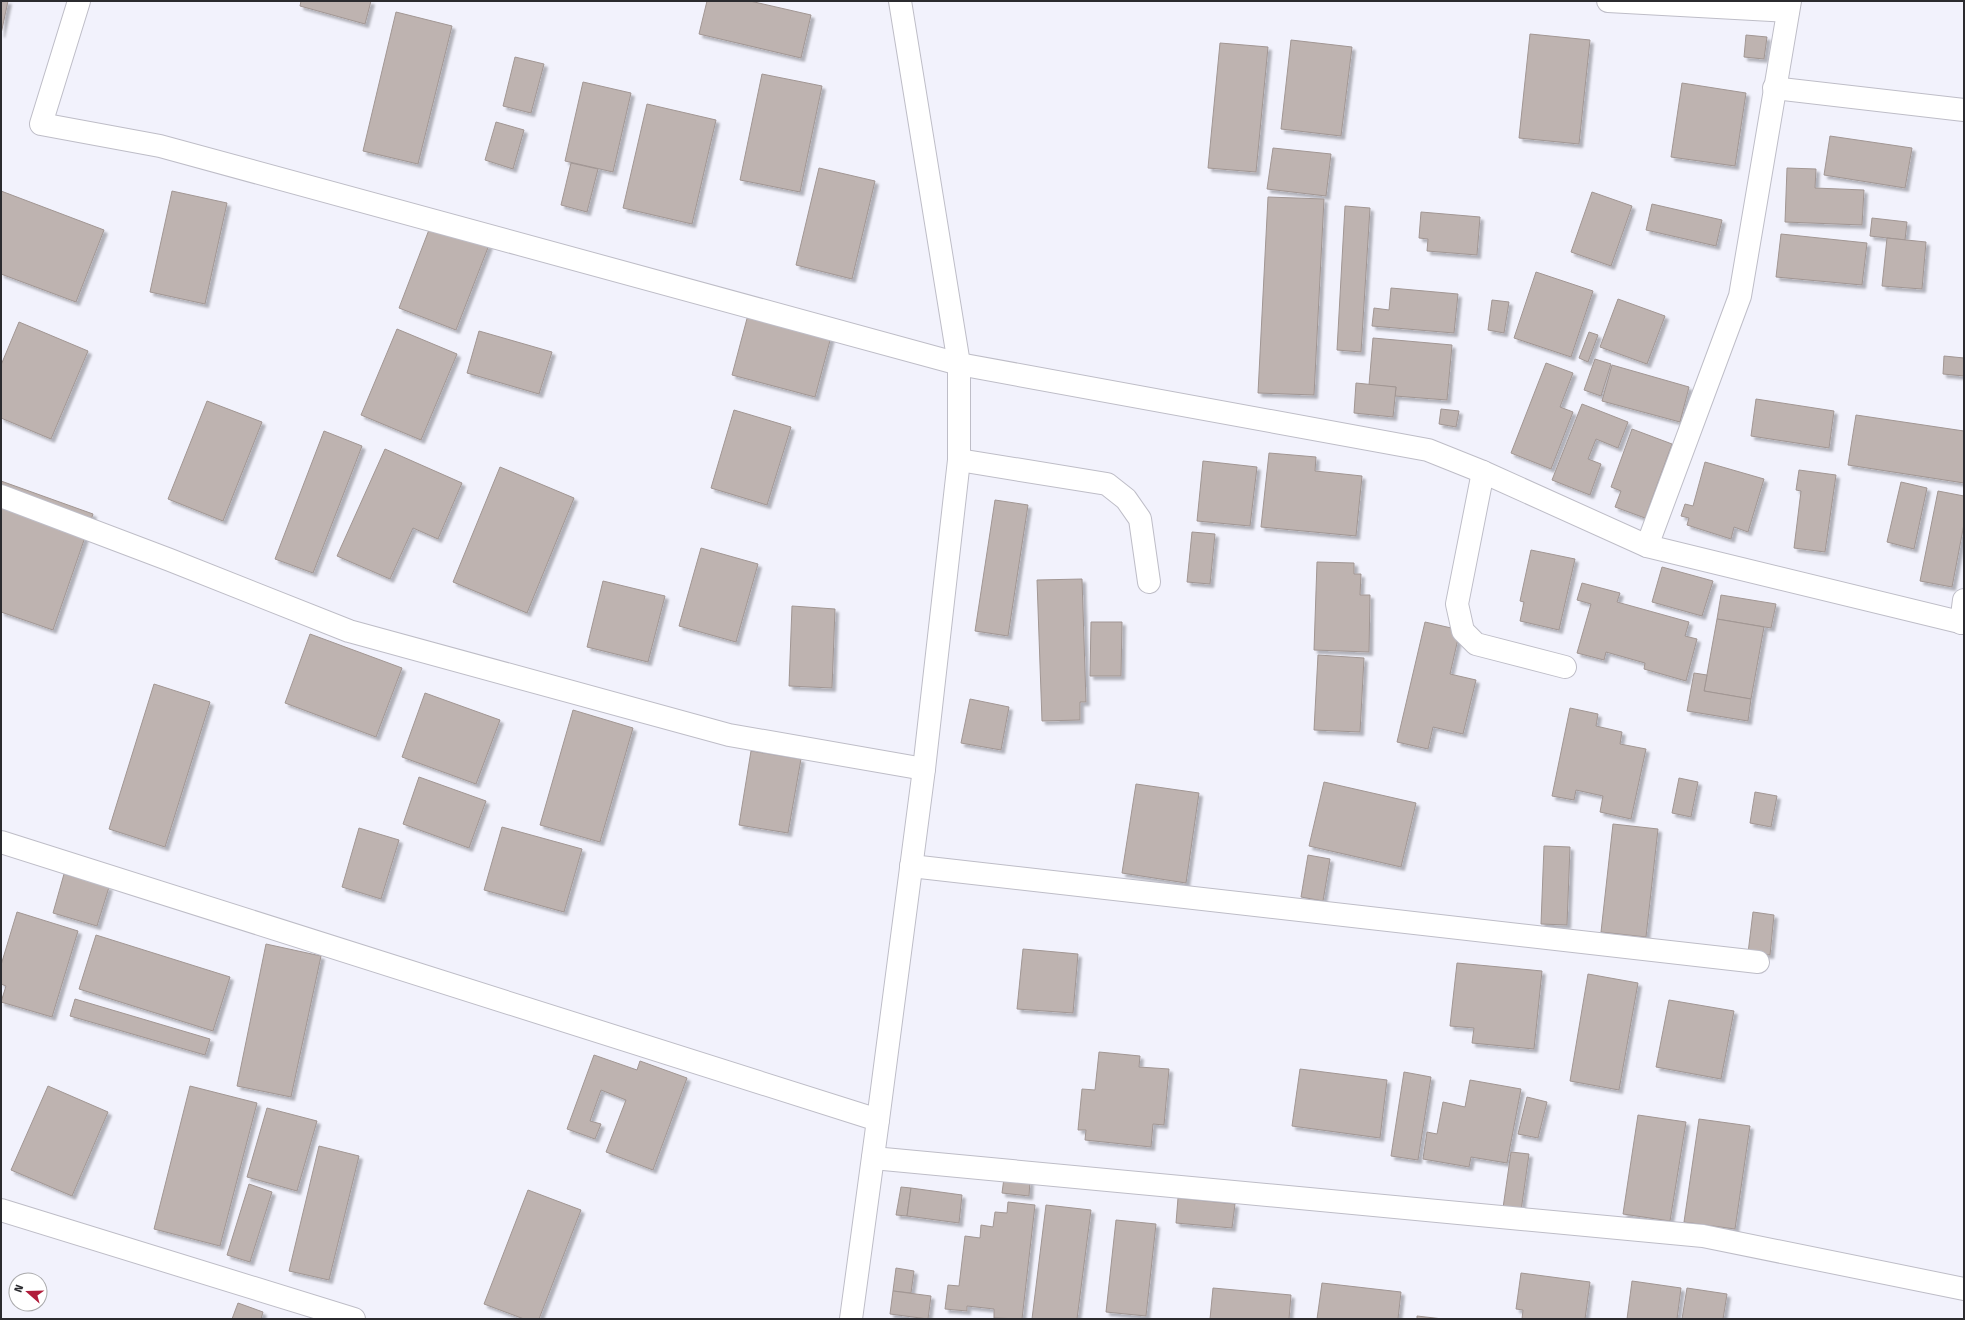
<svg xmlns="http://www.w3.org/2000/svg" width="1965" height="1320" font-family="'Fira Sans',sans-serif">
	<defs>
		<filter id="shadow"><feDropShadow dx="3.5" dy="3.5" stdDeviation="1" flood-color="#0004"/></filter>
	</defs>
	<rect width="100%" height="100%" fill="#f2f2fc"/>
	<g fill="#beb3b0" stroke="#a19693" filter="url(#shadow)">
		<path d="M1,1h7l-7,33z"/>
		<path d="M301,1h70l-6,23 -65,-18z"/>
		<path d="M707,1h43l61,14 -10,43 -102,-24z"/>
		<path d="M396,12l56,14 -34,138 -55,-13z"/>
		<path d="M1530,34l60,6 -11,104 -60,-6z"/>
		<path d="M1746,35l21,2 -3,22 -20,-2z"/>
		<path d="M1291,40l61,7 -11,89 -60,-7z"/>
		<path d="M1220,43l48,4 -12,125 -48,-4z"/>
		<path d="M515,57l29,7 -13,49 -28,-7z"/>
		<path d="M762,74l60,12 -22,106 -60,-12z"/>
		<path d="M583,82l48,11 -18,79 -48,-11z"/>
		<path d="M1682,83l64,10 -11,73 -64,-9z"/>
		<path d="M647,104l69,16 -24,104 -69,-16z"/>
		<path d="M496,122l28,8 -11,39 -28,-9z"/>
		<path d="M1830,136l82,12 -7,40 -81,-13z"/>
		<path d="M1273,148l58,6 -5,42 -59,-7z"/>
		<path d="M571,163l27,6 -11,43 -26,-7z"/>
		<path d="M819,168l56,13 -23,98 -56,-14z"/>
		<path d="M1787,168l29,1 -1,19 49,2 -2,35 -77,-3z"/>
		<path d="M1,191l103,39 -28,72 -75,-28z"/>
		<path d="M172,191l55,12 -22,101 -55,-12z"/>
		<path d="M1592,192l40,14 -21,60 -40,-14z"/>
		<path d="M1268,197l56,2 -10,196 -56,-2z"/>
		<path d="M1652,204l70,16 -6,26 -70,-16z"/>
		<path d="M1345,206l25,2 -9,144 -24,-2z"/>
		<path d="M1421,212l59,5 -3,38 -50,-4 1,-12 -9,-1z"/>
		<path d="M1872,218l35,4 -2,18 -35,-4z"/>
		<path d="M432,222l57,23 -33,85 -57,-22z"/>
		<path d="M1781,234l86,9 -5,42 -86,-8z"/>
		<path d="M1887,238l39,4 -4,47 -40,-3z"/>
		<path d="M1536,272l57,19 -22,66 -57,-19z"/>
		<path d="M1391,288l67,6 -4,39 -82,-7 2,-18 15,2z"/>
		<path d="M1618,299l47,17 -18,48 -47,-17z"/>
		<path d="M1492,300l17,2 -5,31 -16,-3z"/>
		<path d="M749,311l83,22 -17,64 -83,-22z"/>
		<path d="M19,322l69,29 -37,88 -50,-21v-53z"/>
		<path d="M397,329l60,25 -36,86 -60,-25z"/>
		<path d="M479,331l73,21 -13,42 -72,-21z"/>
		<path d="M1589,332l9,3 -10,27 -9,-4z"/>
		<path d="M1373,338l79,7 -5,55 -52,-4 1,-9 -27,-2z"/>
		<path d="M1944,356l20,2v18l-21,-2z"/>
		<path d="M1595,359l16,5 -10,32 -17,-6z"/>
		<path d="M1546,363l27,10 -13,34 13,5 -22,57 -40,-16z"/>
		<path d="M1612,365l77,22 -9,35 -78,-21z"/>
		<path d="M1356,383l40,4 -3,30 -39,-4z"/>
		<path d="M1756,399l78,12 -5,37 -78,-12z"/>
		<path d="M207,401l55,21 -39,99 -55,-22z"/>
		<path d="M1582,404l46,18 -10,26 -22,-9 -8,20 13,5 -11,31 -38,-15z"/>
		<path d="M1441,409l18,2 -3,16 -17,-3z"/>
		<path d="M734,410l57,17 -24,78 -56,-17z"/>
		<path d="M1856,415l108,16v52l-116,-18z"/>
		<path d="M1632,429l40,15 -27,74 -30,-11 6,-16 -10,-4z"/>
		<path d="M324,431l38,15 -49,127 -38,-14z"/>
		<path d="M385,449l77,34 -24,56 -25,-11 -23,51 -53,-23z"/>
		<path d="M1269,453l47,4 -1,14 47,5 -6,60 -95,-9z"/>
		<path d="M1203,461l54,6 -7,59 -53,-5z"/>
		<path d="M1705,462l59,17 -16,53 -14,-5 -3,12 -44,-14 2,-7 -8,-2 4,-12 8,2z"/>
		<path d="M500,467l74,31 -47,115 -74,-31z"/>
		<path d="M1799,470l37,5 -11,77 -31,-4 7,-57 -5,-1z"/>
		<path d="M1,481l92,33 -40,116 -52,-18z"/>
		<path d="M1901,482l26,6 -13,61 -27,-7z"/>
		<path d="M1938,491l26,5v28l-12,63 -32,-6z"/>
		<path d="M995,500l33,5 -20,131 -33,-5z"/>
		<path d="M1192,532l23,2 -5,50 -23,-2z"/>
		<path d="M701,548l57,16 -22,78 -57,-16z"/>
		<path d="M1531,550l44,9 -16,71 -39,-9 4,-19 -4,-1z"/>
		<path d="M1317,562l37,1v11h7l-1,21h10l-1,57 -55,-2z"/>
		<path d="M1662,567l51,14 -11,35 -50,-14z"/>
		<path d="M1082,579l4,123h-6v18l-38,1 -5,-141z"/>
		<path d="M603,581l62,15 -17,66 -61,-15z"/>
		<path d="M1582,583l38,10 -3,9 72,20 -4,14 12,3 -11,42 -42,-12 1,-6 -39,-11 -2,8 -27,-7 14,-49 -14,-4z"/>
		<path d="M1721,595l55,9 -5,24 -54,-9z"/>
		<path d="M792,606l43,3 -3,79 -43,-2z"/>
		<path d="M1717,619l47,8 -13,72 -47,-8z"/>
		<path d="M1091,622h31l-1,54h-31z"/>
		<path d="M1425,622l35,8 -10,44 26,6 -13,54 -30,-7 -5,22 -31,-7z"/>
		<path d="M310,634l92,34 -26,69 -91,-34z"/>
		<path d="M1318,655l46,3 -4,74 -46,-2z"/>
		<path d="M1694,673l13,2 -3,16 47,8 -3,22 -61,-10z"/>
		<path d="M154,684l56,18 -45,145 -56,-18z"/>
		<path d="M425,693l75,27 -24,64 -74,-27z"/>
		<path d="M970,699l39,8 -8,43 -40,-7z"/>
		<path d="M1570,708l28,6 -2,12 26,6 -2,12 26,5 -15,70 -31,-7 3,-16 -27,-6 -2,10 -22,-4z"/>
		<path d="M573,710l60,18 -33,114 -60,-17z"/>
		<path d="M751,751l50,8 -13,74 -49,-8z"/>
		<path d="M419,777l67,24 -17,47 -66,-24z"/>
		<path d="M1679,778l19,4 -7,35 -19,-4z"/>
		<path d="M1324,782l92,21 -15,64 -92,-21z"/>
		<path d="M1136,784l63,9 -13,90 -64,-10z"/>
		<path d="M1755,792l22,4 -6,31 -21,-4z"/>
		<path d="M1613,824l45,5 -12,108 -45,-5z"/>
		<path d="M502,827l80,22 -18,63 -80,-22z"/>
		<path d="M359,828l40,12 -18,59 -39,-12z"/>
		<path d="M1544,846l26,1 -3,78 -26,-1z"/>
		<path d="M1308,855l22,4 -7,42 -22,-4z"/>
		<path d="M64,874l45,13 -12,39 -44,-13z"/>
		<path d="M17,912l61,19 -26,86 -51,-15 5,-16 -5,-2v-19z"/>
		<path d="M1753,912l21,3 -4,40 -22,-2z"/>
		<path d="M96,935l134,42 -17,54 -134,-42z"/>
		<path d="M266,944l55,12 -30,141 -54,-11z"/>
		<path d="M1023,949l55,5 -5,59 -56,-4z"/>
		<path d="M1457,963l85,8 -8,78 -62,-6 2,-15 -24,-2z"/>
		<path d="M1588,974l50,9 -19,107 -49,-9z"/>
		<path d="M75,999l135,40 -5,16 -135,-39z"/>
		<path d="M1669,1000l65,11 -13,68 -65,-12z"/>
		<path d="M1099,1052l41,4 -1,11 30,2 -5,56 -11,-1 -2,23 -66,-7 1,-10h-8l4,-41 13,1z"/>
		<path d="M594,1055l43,15 3,-9 47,17 -34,92 -47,-18 20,-52 -25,-10 -11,31 11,3 -6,15 -28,-10z"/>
		<path d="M1300,1069l87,11 -7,58 -88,-12z"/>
		<path d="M1404,1072l27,5 -13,83 -27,-4z"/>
		<path d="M1470,1080l51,9 -14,74 -36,-6 -2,10 -46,-8 4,-27 10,2 6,-32 22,5z"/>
		<path d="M48,1086l60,26 -36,84 -61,-26z"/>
		<path d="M190,1086l67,17 -37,143 -66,-17z"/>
		<path d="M1527,1097l20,5 -9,36 -20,-4z"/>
		<path d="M267,1108l50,13 -20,70 -50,-14z"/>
		<path d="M1638,1115l48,7 -16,99 -47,-7z"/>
		<path d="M1699,1119l51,7 -15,103 -51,-7z"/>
		<path d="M319,1146l40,10 -30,124 -40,-9z"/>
		<path d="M1511,1152l18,2 -8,57 -18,-3z"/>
		<path d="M1004,1178l26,3 -1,15 -27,-3z"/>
		<path d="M249,1184l23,8 -22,70 -23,-7z"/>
		<path d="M901,1187l10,1 -4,28 -11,-1z"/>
		<path d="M911,1188l51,7 -3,28 -52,-7z"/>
		<path d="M528,1190l53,20 -42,109h-15l-40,-15z"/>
		<path d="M1178,1198l57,6 -3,24 -56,-5z"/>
		<path d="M1008,1202l27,3 -13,114 -28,-1v-9l-27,-3v5l-22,-2 3,-24 11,1 6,-50 15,2 1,-13 12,2 2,-15 12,1z"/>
		<path d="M1046,1205l45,5 -14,109h-45z"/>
		<path d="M1116,1220l40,4 -10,92 -40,-4z"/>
		<path d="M896,1268l18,3 -3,22 -18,-2z"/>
		<path d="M1521,1273l69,9 -5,37h-63l1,-9 -7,-1z"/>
		<path d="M1632,1281l49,7 -4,31h-50z"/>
		<path d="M1322,1283l79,9 -3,27h-81z"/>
		<path d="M1213,1288l78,7 -2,24h-79z"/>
		<path d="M1687,1288l40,6 -4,25h-41z"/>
		<path d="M893,1291l38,5 -3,23 -38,-5z"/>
		<path d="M238,1303l25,9 -2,7h-29z"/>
		<path d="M1417,1316l26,3h-26z"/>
	</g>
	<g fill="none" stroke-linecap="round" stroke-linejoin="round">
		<defs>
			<g id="minor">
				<path d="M79,1l-38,123 119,22 799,218 469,86 55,22 164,74 317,77"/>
				<path d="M1608,1l180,10"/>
				<path d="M1774,88l190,22"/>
				<path d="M959,460l148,24 19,15 14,20 9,63"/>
				<path d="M1483,472l-26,132 6,27 13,13 89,23"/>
				<path d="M1,496l169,64 179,71 380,104 195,34"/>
				<path d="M1647,546l93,-250 50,-295"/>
				<path d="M1961,623l3,-23"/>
				<path d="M1,842l877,278"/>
				<path d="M911,866l847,96"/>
				<path d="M873,1158l830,78 261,53"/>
				<path d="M1,1210l353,109"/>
				<path d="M851,1319l27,-199 46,-351 35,-309v-96l-59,-363"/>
			</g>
		</defs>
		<use href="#minor" stroke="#bebdc7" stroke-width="24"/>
		<use href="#minor" stroke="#fff" stroke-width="22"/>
	</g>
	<rect width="1965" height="1320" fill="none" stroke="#2b2b2f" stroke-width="4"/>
	<g transform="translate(28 1292) rotate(290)"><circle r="19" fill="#ffffff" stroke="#aaaaac"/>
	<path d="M0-3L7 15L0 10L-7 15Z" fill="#b01c3a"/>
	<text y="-6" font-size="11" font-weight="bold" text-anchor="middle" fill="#2b2b2f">N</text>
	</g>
</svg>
